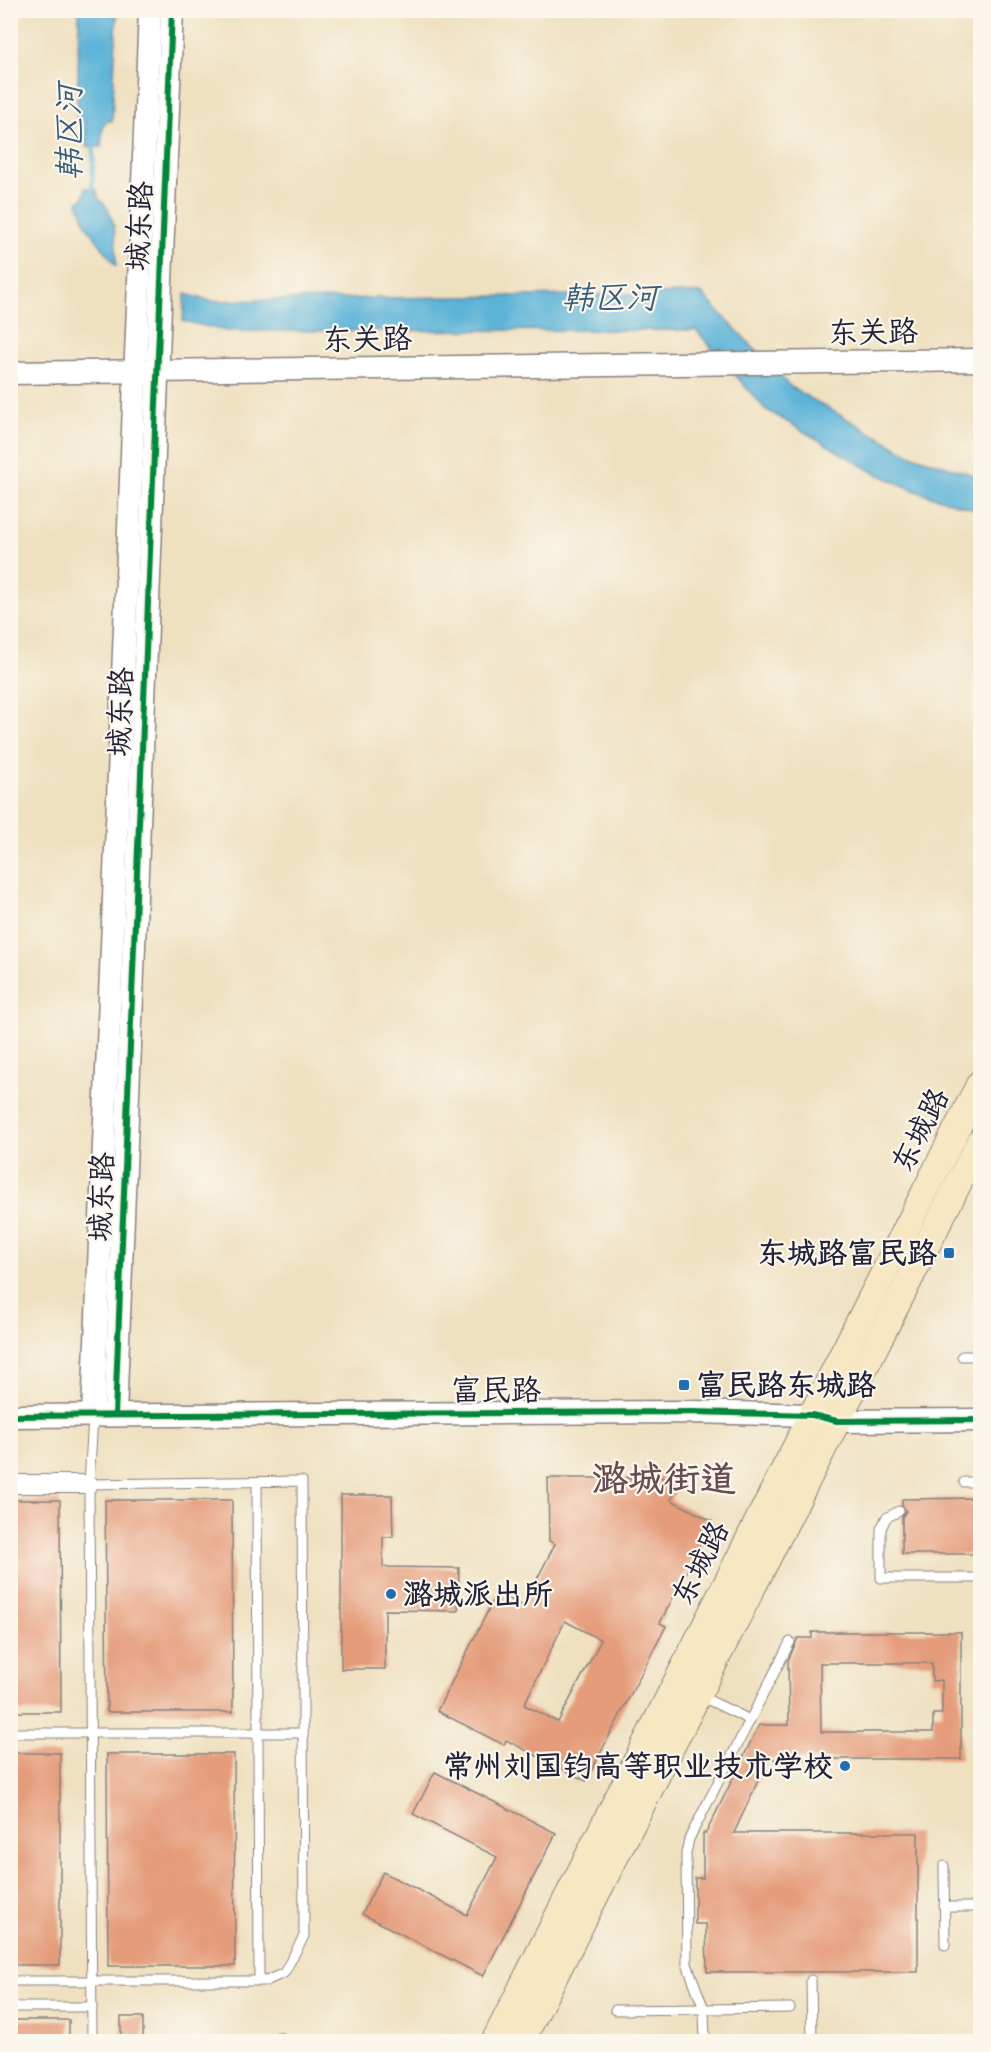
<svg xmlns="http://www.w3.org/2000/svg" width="991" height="2052" font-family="Caveat,'LXGW WenKai TC',sans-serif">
	<rect width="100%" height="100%" fill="#fbf7ec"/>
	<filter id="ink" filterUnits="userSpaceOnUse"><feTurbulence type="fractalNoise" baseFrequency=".0167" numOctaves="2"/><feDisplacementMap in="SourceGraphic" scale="12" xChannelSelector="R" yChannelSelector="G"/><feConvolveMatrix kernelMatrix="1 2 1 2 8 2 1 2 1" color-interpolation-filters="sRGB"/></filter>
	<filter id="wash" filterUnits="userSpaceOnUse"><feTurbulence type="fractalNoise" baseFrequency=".008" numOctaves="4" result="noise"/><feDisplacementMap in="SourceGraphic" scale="24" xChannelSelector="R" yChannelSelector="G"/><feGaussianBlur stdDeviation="1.35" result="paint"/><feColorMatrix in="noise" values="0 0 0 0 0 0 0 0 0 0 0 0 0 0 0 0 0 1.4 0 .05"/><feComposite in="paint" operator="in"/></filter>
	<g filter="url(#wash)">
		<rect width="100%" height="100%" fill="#efe0c0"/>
		<g fill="#5bb3d8" stroke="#3e6a8a" stroke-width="1.5">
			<path d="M79,11h38l-5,110h-5l-4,5 -2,21 -15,-1 -2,-23 -2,-3 -5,-1z"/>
			<path d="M85,188l12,2 1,8c20,15 18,45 18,68l-30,-41 -8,-23 6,-5z"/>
			<path d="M701,293l91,95 117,66 71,23v34l-59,-18 -44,-19 -112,-65 -69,-79 -470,1 -43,-10 2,-27 26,7z"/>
		</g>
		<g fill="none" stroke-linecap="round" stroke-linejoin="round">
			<path stroke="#5bb3d8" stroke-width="4.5" d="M92,194l2,-51"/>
		</g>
		<g id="blocks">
			<g fill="#e59c7a" fill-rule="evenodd">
				<path d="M644,1468l35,18 -8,14 41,21 -52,102 6,3 -80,155 -80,-41 -2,5 -67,-34 60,-118 26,13 32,-62 -6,-3 -1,-63h80l9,4zM565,1621l36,19 -43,82 -34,-17z"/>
				<path d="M341,1495h51l1,42h-10v30l76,1 -1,43 -73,-1v59h-44z"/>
				<path d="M981,1498v56h-79v-37l4,-6 -4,-6v-6z"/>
				<path d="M10,1500h50l1,212h-51z"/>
				<path d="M105,1500h127l1,212h-126z"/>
				<path d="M812,1632h149v127h-193l-34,74h184v139h-211l-1,-48h-11v-46h8v-45h3l53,-108h30l-1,-64 10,-23h14zM820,1663h112v18l10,-1v34h-9v18h-112z"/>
				<rect x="10" y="1753" width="50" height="212"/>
				<path d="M107,1754h127l1,212h-127z"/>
				<path d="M435,1772l121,61 -73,143 -121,-62 21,-42 84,43 30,-58 -84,-43z"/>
				<rect x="121" y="2017" width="22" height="25"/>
				<rect x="10" y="2020" width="59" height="22"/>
			</g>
		</g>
	</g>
	<g filter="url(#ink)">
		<use href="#blocks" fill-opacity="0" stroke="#88817e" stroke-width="1.5"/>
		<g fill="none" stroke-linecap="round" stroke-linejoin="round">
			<defs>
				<g id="service">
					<path d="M962,1356h18"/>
					<path d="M257,1482l2,499"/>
					<path d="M964,1482h16"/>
					<path d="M899,1511l-13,7 -5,11v49h99"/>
					<path d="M700,1696l50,24"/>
					<path d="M10,1733h293"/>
					<path d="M944,1866l1,79"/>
					<path d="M944,1907h36"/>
					<path d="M811,1980l1,62"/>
					<path d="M10,1981h256l18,-8 20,-37 -2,-455 -213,3"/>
					<path d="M10,2007h82"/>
					<path d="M615,2010l175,-2"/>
					<path d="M526,2036l20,6"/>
					<path d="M92,2042l-3,-558 4,-67"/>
					<path d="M275,2042l4,-5 9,5"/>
					<path d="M705,2042l-1,-33 -17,-45 -1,-111 3,-14 101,-197"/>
				</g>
				<path id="minor" d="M10,1484h79"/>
				<g id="tertiary">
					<path d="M10,373l970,-13"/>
					<path d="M93,1415l57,-1405"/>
					<path d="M115,1415l57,-1405"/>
					<path d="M10,1416l683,-4 119,3 25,6 143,-1"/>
				</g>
				<g id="secondary">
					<path d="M494,2042l486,-959"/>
					<path d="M521,2042l459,-901"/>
				</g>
			</defs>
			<use href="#service" stroke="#88817e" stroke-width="11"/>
			<use href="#minor" stroke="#88817e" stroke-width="20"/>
			<use href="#tertiary" stroke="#88817e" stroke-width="25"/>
			<use href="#secondary" stroke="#88817e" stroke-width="28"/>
			<use href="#service" stroke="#fff" stroke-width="9"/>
			<use href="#minor" stroke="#fff" stroke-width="18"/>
			<use href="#tertiary" stroke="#fff" stroke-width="22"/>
			<use href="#secondary" stroke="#f7e8c3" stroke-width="26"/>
			<defs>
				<g id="cycleway">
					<path d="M115,1415l57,-1405"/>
					<path d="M10,1416l683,-4 119,3 25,6 143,-1"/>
				</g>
			</defs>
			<use href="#cycleway" stroke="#fbf7ec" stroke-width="10"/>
			<use href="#cycleway" stroke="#00873e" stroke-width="6"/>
		</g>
	</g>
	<g fill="#1f6fb2" stroke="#fbf7ec" stroke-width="2">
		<rect x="943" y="1247" width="12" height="12" rx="3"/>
		<rect x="678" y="1379" width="12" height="12" rx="3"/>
		<circle cx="391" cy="1594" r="6"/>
		<circle cx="845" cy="1766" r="6"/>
	</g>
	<g text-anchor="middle" stroke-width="4.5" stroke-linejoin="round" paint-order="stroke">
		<g font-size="30" fill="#22223b" stroke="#fbf7ec">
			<text transform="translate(139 226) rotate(-87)" y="10">城东路</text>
			<text transform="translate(873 332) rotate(-1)" y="10">东关路</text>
			<text transform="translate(367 339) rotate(-1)" y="10">东关路</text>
			<text transform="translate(120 712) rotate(-88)" y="10">城东路</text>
			<text transform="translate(920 1130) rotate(-63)" y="10">东城路</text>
			<text transform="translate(101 1197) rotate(-88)" y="10">城东路</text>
			<text x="496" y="1400">富民路</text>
			<text transform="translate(700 1563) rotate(-63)" y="10">东城路</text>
		</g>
		<g font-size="30" font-weight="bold" fill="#22223b" stroke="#fbf7ec" text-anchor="end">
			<text x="937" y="1263">东城路富民路</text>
			<text x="696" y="1395" text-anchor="start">富民路东城路</text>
			<text x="403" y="1604" text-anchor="start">潞城派出所</text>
			<text x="833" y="1776">常州刘国钧高等职业技术学校</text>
		</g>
		<g font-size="32" font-style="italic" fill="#395c7a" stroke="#fbf7ec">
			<text transform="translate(69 132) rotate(-90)" y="11">韩区河</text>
			<text x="610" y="308">韩区河</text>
		</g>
		<g font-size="36" font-weight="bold" fill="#664d51" stroke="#fbf7ec">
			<text x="664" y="1491">潞城街道</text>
		</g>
	</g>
	<rect width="991" height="2052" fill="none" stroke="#fbf7ec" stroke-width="36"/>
</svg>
